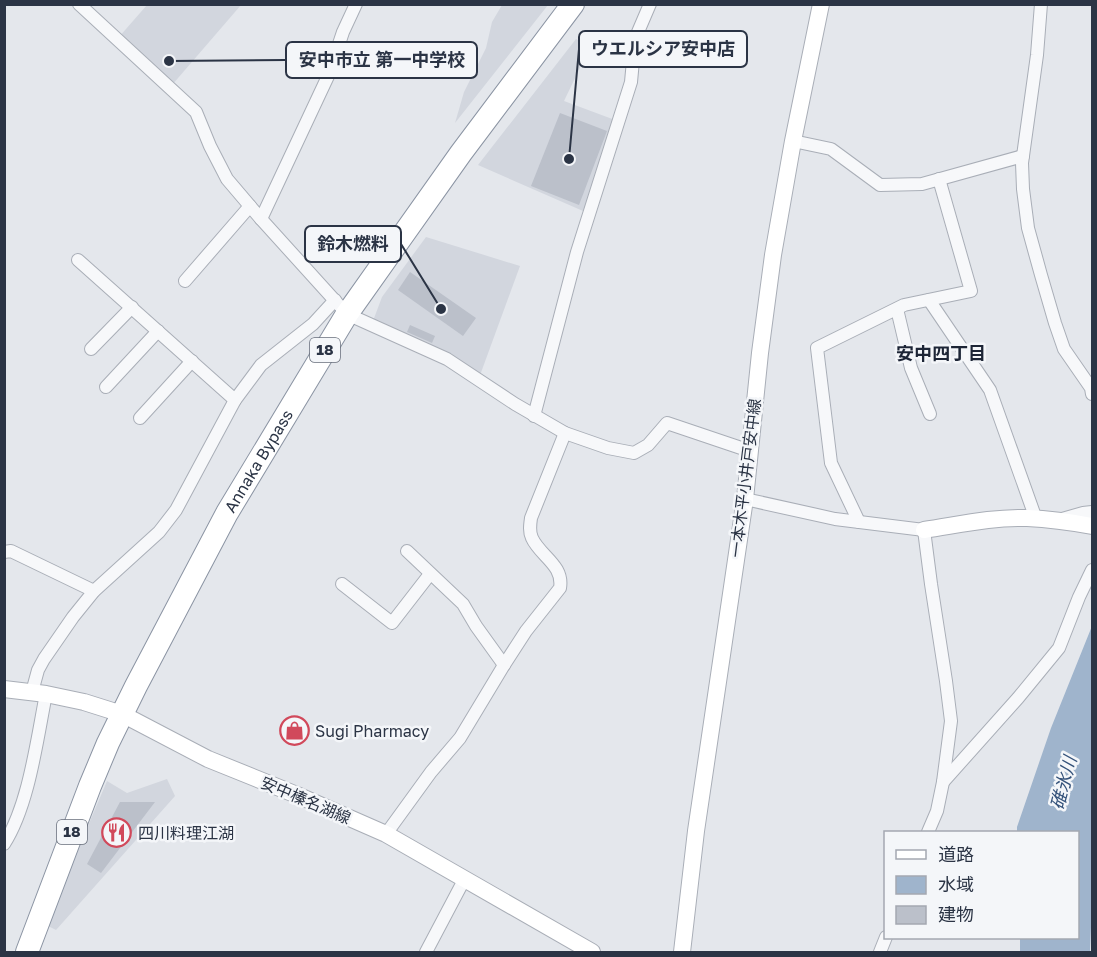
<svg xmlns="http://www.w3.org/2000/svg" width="1097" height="957" font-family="'Golos Text','Noto Sans JP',sans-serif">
	<rect width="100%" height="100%" fill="#e4e7ec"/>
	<g fill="#d2d6de">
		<path d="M147,5h94l-69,80 -53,-48z"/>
		<path d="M502,5h46l-93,118 9,-31 22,-44 6,-26z"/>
		<path d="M576,39l14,8 -26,54 51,19 -32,91 -105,-46z"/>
		<path d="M426,237l94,29 -41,112 -106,-57 9,-24z"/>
		<path d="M167,779l8,17 -119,134 -10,-5 61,-144 20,12z"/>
	</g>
	<path fill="#9fb4cc" d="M1092,626v276l-2,50h-70v-14h58v-106h-61v-5l34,-99z"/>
	<g fill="#bbc0ca">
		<path d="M560,113l47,18 -28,74 -48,-19z"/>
		<path d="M410,272l66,46 -13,18 -65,-46z"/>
		<path d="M410,325l25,11 -3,7 -25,-11z"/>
		<path d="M120,802h35l-54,71 -14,-9z"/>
	</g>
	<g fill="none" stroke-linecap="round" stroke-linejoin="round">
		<defs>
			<g id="street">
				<path d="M79,4l117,108 14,34 17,33 34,40 86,95 100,45 68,45 50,29 43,15 26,5 14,-8 19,-22 83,28"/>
				<path d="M1041,4l-4,51 -15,108 1,26 5,39 13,47 14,48 9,26 27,39 1,6"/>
				<path d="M793,141l38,8 49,36 42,-1 101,-28"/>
				<path d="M261,219l68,-145 14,-42 13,-28"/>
				<path d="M78,260l157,140"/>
				<path d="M185,281l65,-75"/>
				<path d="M929,300l61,90 46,129"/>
				<path d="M897,309l14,59 19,46"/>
				<path d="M91,349l41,-42"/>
				<path d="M106,387l52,-56"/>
				<path d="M534,416l43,-164 54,-170 4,-43 15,-35"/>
				<path d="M140,418l52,-57"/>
				<path d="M745,499l90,20 89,11 7,54 15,97 5,40 -8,61 -6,29 -9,21"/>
				<path d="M1062,519l21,-6 9,-1"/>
				<path d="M859,522l-28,-59 -14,-115 87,-43 67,-14 -32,-112"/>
				<path d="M407,551l56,53 13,22 28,39"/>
				<path d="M4,552l7,-1 83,40"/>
				<path d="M342,584l50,39 38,-49"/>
				<path d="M32,692l6,-22 6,-11 29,-42 21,-26 65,-59 17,-22 59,-110 26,-35 52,-41 22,-24"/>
				<path d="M943,782l75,-84 41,-50 20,-51 13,-27"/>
				<path d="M386,834l45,-62 29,-34 44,-73 22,-34 34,-43c4,-23 -20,-32 -28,-50 -3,-6 -2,-13 -1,-20l34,-85"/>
				<path d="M4,844c25,-39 33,-105 42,-150"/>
				<path d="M426,952l38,-72"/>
				<path d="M880,952l6,-15"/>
			</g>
			<g id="secondary">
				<path d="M924,530c34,-5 68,-13 103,-12 22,1 44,4 65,8"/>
				<path d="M4,689l42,5 38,8 38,12 86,45 89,36 89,39 206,118"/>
				<path d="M682,952l14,-121 49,-332 15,-146 13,-98 20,-114 28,-137"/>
			</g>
			<g id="highway">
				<path id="s1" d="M27,952l63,-166 18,-43 28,-57 91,-173 120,-199 114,-161 112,-149"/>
			</g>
		</defs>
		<use href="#street" stroke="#a9aeb7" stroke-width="14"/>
		<use href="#secondary" stroke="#a9aeb7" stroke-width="18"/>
		<use href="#highway" stroke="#8b94a3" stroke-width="24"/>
		<use href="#street" stroke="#f7f8fa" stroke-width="12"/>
		<use href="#secondary" stroke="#fff" stroke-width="16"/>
		<use href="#highway" stroke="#fff" stroke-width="22"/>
	</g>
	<defs>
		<symbol id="shop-ring" viewBox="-11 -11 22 22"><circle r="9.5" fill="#f4f6f9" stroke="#d1495b" stroke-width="1.5"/><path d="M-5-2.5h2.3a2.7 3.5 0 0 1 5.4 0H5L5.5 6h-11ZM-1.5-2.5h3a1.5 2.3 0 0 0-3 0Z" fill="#d1495b"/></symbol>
		<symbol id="restaurant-ring" viewBox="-11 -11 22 22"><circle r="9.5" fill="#f4f6f9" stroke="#d1495b" stroke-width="1.5"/><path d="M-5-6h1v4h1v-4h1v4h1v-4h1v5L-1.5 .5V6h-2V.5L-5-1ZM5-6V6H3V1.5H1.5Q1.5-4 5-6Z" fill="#d1495b"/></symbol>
	</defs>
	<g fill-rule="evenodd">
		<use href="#shop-ring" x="278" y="714" width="33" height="33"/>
		<use href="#restaurant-ring" x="100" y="816" width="33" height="33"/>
	</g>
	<g text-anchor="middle" stroke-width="5" stroke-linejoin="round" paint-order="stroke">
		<g fill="#f4f6f9" stroke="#676e7b" stroke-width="1.5">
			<rect x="310" y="338" width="30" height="24" rx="4.5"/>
			<rect x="57" y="820" width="30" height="24" rx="4.5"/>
		</g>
		<g font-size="15" font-weight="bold" fill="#2b3445">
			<text x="325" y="355">18</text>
			<text x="72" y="837">18</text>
		</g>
		<g font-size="16" fill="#2b3445" stroke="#f4f6f9">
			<text dy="6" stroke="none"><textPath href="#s1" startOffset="544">Annaka Bypass</textPath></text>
			<text transform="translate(745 478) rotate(-83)" y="6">一本木平小井戸安中線</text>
			<text transform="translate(306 800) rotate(23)" y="6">安中榛名湖線</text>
		</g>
		<g font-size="16" fill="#2b3445" stroke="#f4f6f9" text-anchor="start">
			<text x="315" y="737">Sugi Pharmacy</text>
			<text x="138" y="839">四川料理江湖</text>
		</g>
		<g font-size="18" font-weight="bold" fill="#1d2536" stroke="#f4f6f9">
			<text x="941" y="360">安中四丁目</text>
		</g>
		<g font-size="18" font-style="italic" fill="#34527a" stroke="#f4f6f9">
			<text transform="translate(1064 783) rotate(-75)" y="6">碓氷川</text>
		</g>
	</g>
	<path fill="none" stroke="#2b3445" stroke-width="2" d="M569 159L579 49M169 61L286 60M441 309L401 244"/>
	<g fill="#2b3445" stroke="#f4f6f9" stroke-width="2">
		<circle cx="569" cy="159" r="6"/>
		<circle cx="169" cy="61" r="6"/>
		<circle cx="441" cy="309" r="6"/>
	</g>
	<g fill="#f4f6f9" stroke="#2b3445" stroke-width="2">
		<rect x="579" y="31" width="168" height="36" rx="6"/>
		<rect x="286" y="42" width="191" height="36" rx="6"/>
		<rect x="305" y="226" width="96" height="36" rx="6"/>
	</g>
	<g font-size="18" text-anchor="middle" font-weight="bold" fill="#2b3445">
		<text x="663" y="55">ウエルシア安中店</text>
		<text x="382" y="66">安中市立 第一中学校</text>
		<text x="353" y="250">鈴木燃料</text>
	</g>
	<rect width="1097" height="957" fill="none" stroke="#2b3445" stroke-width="12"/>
	<rect x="884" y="831" width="195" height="108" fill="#f4f6f9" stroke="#a4a8b1" stroke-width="1.5"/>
	<rect x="896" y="850" width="30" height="9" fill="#ffffff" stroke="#a4a8b1" stroke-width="1.5"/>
	<text x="938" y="861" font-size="18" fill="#2b3445">道路</text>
	<rect x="896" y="876" width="30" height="18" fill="#9fb4cc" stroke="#a4a8b1" stroke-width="1.5"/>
	<text x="938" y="891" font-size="18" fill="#2b3445">水域</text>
	<rect x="896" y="906" width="30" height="18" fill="#bbc0ca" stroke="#a4a8b1" stroke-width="1.5"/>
	<text x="938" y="921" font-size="18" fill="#2b3445">建物</text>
</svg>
